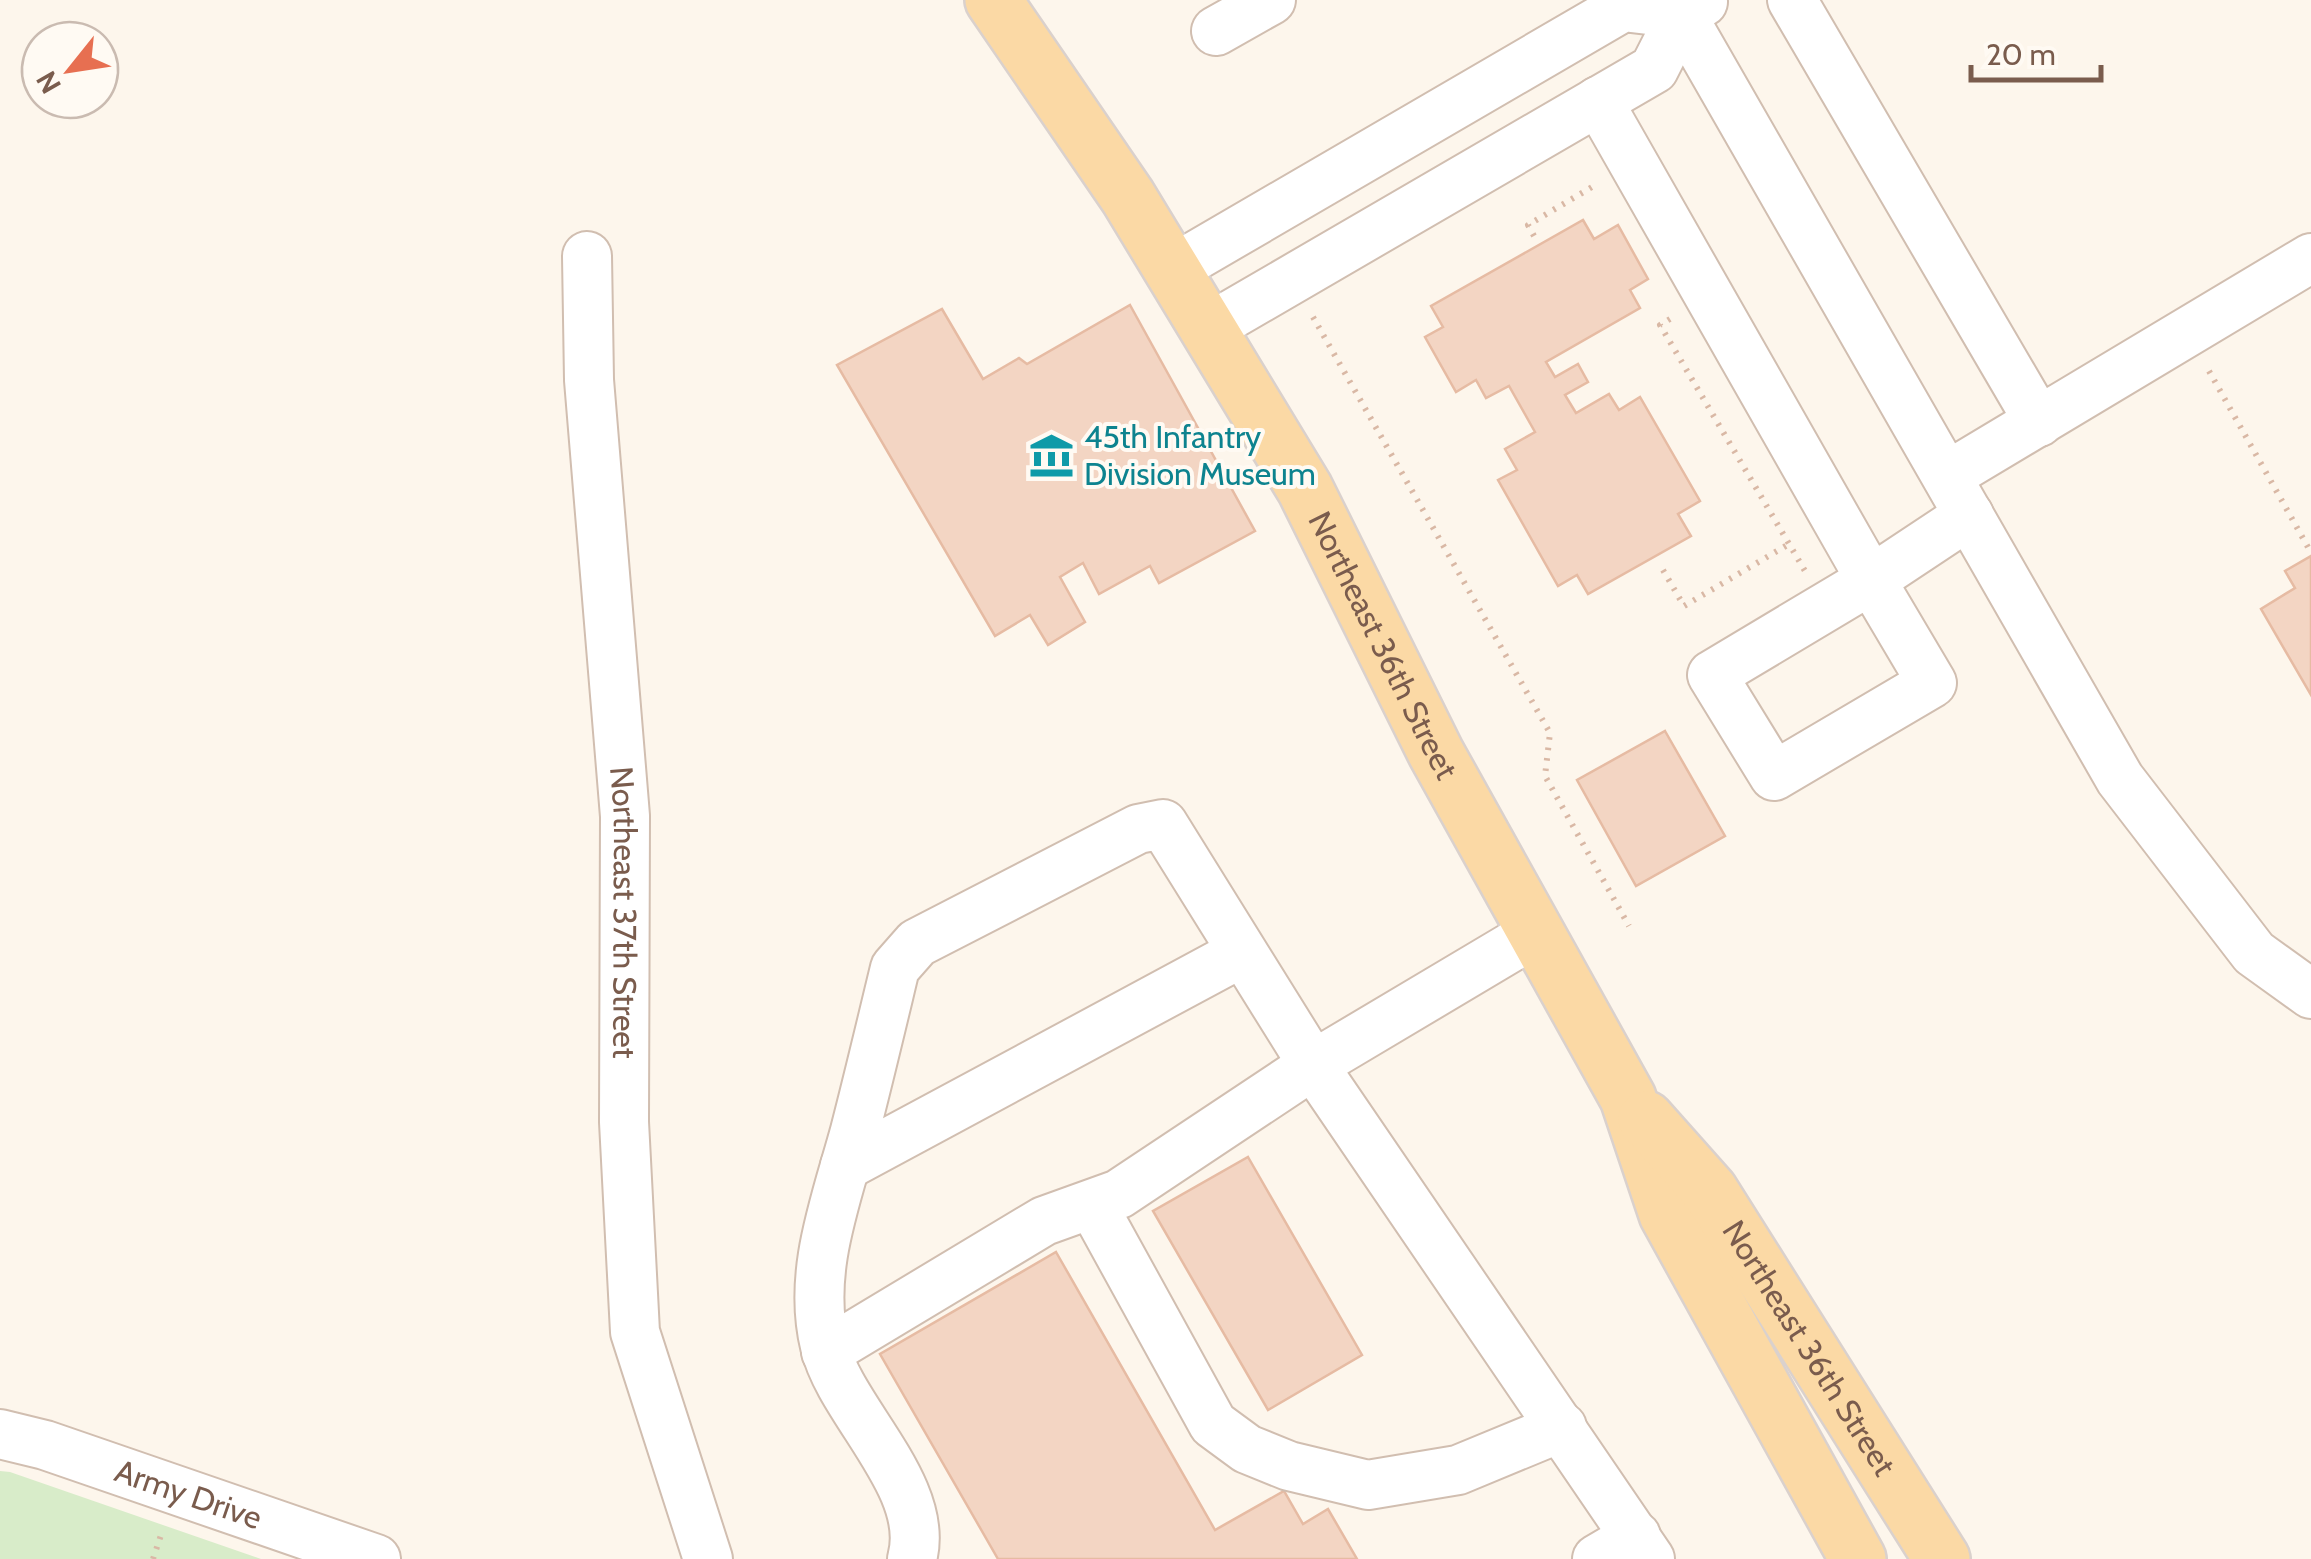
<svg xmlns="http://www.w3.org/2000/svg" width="2311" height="1559" font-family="Cabin,sans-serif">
	<rect width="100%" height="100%" fill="#fdf6ec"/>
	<path fill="#d8ecc9" d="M0,1471l10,1 251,87h-261z"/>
	<g fill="#f3d5c3" stroke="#e6bba3" stroke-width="2.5">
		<path d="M1583,220l11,19 24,-14 30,54 -18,11 10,18 -94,54 9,15 23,-13 10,18 -23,13 11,18 33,-19 10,16 21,-13 60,104 -22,13 13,22 -103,58 -11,-19 -19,11 -60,-106 19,-10 -12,-21 30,-17 -26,-46 -23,12 -10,-18 -20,12 -31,-55 18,-10 -12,-21z"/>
		<path d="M1130,305l125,226 -96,52 -9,-17 -51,28 -16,-31 -23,14 25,45 -37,23 -18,-30 -35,21 -158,-271 105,-56 41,70 36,-21 8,6z"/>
		<path d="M2311,556v139l-50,-86 34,-21 -10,-17z"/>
		<path d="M1665,731l60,105 -89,50 -59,-106z"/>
		<path d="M1248,1157l114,198 -94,55 -115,-199z"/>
		<path d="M1056,1252l159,278 69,-39 19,33 25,-15 29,50h-359l-118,-205z"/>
	</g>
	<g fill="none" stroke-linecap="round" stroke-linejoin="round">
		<defs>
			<g id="minor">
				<path d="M1673,0l447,779 134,174 57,41"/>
				<path d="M1792,0l247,422"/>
				<path d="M1216,31l55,-31"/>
				<path d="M1598,101l273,479 98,-65"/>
				<path id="s1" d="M587,256l2,124 36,436 -1,306 11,210 73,227"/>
				<path d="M1173,269l450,-262 59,7"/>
				<path d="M1210,327l444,-258 28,-55 21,-12"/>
				<path d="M1947,476l364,-218"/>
				<path d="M1871,580l61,103 -158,93 -62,-101z"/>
				<path d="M845,1166l396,-213"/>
				<path d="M1093,1206l120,218 34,25 42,17 79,19 90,-15 104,-43"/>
				<path d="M826,1352l218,-131 75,-27 194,-129 222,-132"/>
				<path id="s2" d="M0,1434l45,11 331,114"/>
				<path d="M912,1559c20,-72 -72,-148 -87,-213 -18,-73 11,-145 30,-215 14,-54 27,-109 40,-163l22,-25 221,-114 25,-5 150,241 337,494"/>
				<path d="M1597,1559l39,-23"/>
			</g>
			<g id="major">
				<path id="s3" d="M993,0l135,197 177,292 131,264 192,345 39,116 191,345"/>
				<path id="s4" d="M1646,1119l64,72 232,368"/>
			</g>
		</defs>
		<use href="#minor" stroke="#d1beb0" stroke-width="52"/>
		<use href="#major" stroke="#dad1cd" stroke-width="60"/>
		<g stroke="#d9b8a5" stroke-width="6" stroke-dasharray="2.5 8" stroke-linecap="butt">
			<path d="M1534,236l-6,-11 69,-41"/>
			<path d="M1313,317l237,416 -5,43 84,150"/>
			<path d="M1670,319l-10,6 145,246"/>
			<path d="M2209,371l100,178"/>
			<path d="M1663,570l21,36 105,-62"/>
			<path d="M153,1559l9,-27"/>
		</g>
		<use href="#minor" stroke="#fff" stroke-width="48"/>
		<use href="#major" stroke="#fbd9a5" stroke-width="55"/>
	</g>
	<defs>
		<symbol id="museum-bare" viewBox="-9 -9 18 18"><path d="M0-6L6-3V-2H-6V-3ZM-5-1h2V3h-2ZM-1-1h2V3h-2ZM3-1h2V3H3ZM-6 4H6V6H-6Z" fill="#0f9aa8" stroke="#fffaf3" stroke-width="2.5" paint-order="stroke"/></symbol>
	</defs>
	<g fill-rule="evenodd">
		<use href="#museum-bare" x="1020" y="424" width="63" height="63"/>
	</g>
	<g text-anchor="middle" stroke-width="8" stroke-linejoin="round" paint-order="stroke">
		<g font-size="32" fill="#0d838f" stroke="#fffaf3" text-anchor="start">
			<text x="1084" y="448">45th Infantry<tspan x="1084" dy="37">Division Museum</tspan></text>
		</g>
		<g font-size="32" fill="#7a5c4d" stroke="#fffaf3">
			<text dy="11" stroke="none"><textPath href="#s3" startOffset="755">Northeast 36th Street</textPath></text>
			<text dy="11" stroke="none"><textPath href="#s1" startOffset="658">Northeast 37th Street</textPath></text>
			<text dy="11" stroke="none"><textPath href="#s4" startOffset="282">Northeast 36th Street</textPath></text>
			<text dy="11" stroke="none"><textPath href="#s2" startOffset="198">Army Drive</textPath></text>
		</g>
	</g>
	<g transform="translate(70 70) rotate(240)"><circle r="48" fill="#fffaf3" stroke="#cabbb1" stroke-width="2.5"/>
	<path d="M0-8L18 38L0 25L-18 38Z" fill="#e76f51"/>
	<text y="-15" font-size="28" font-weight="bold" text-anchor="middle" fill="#7a5c4d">N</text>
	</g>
	<path d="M1971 65v15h130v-15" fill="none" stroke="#7a5c4d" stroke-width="5"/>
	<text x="1986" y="65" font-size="30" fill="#7a5c4d" stroke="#fffaf3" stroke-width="8" paint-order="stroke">20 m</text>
</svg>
